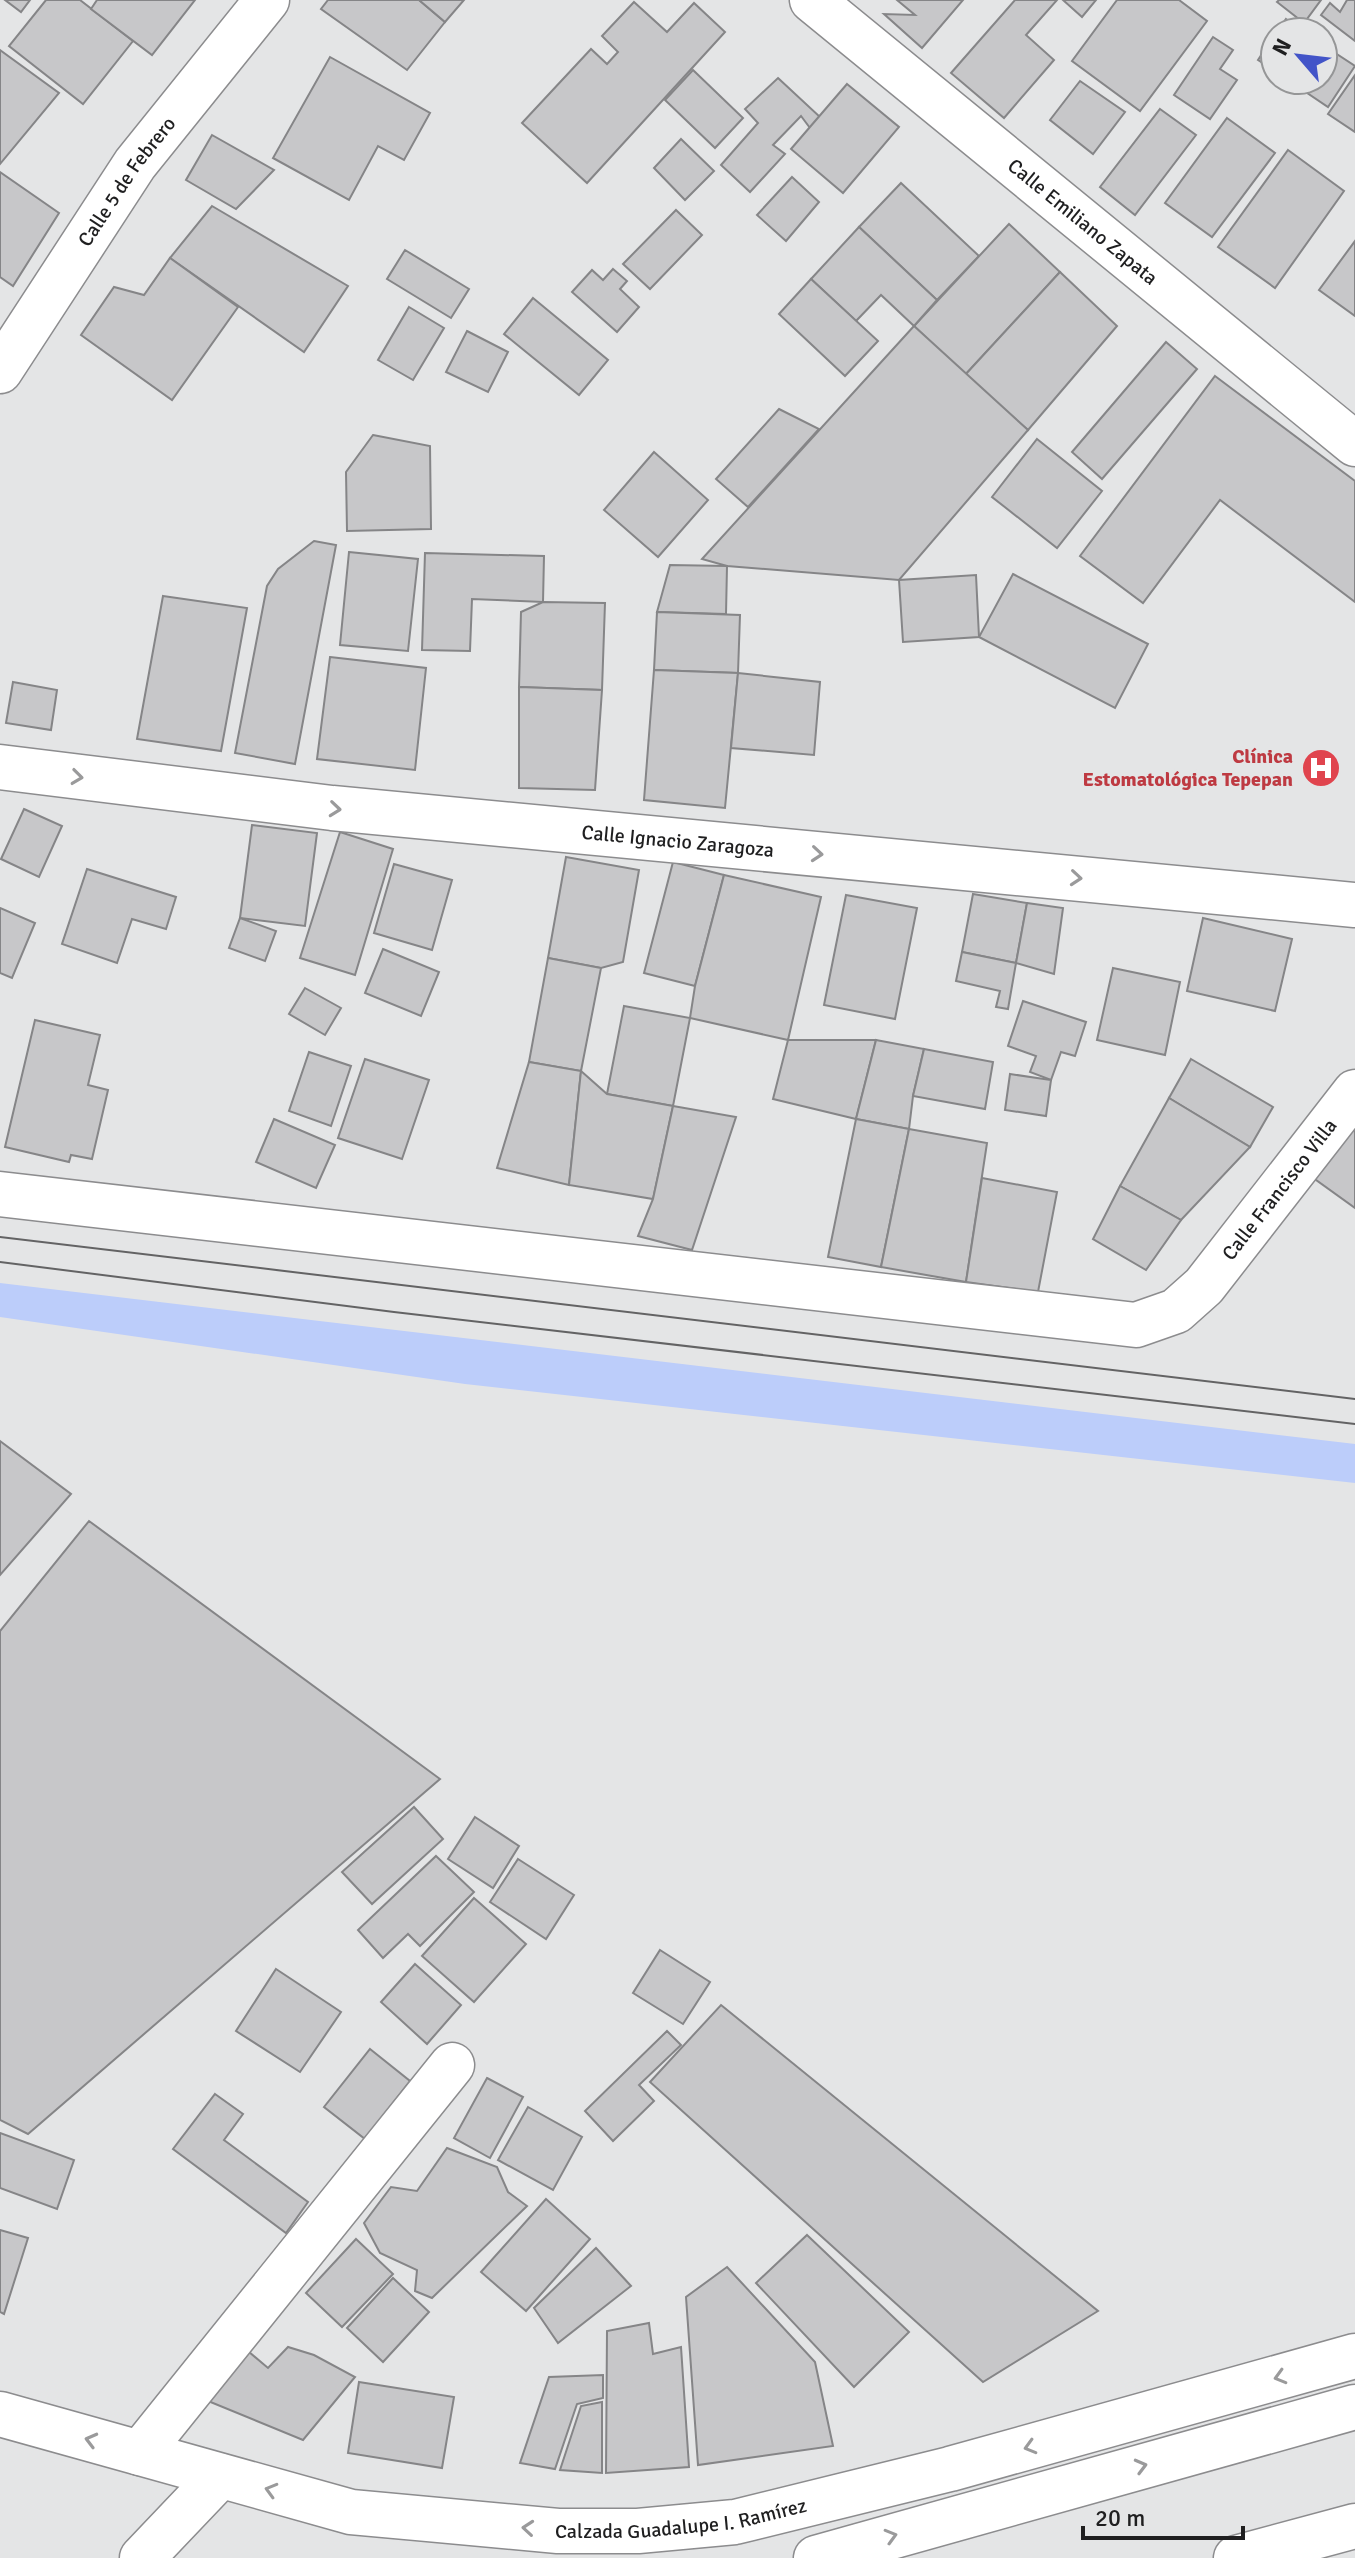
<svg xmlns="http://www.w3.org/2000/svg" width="1355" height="2558" font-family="Signika,sans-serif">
	<rect width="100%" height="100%" fill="#e4e5e6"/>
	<path fill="#bccdfa" d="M0,1283l1355,161v39l-890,-99 -465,-67z"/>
	<g fill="#c7c7c9" stroke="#858587" stroke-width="2">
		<path d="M5,0h25l-9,12z"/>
		<path d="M46,0h34l53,41 -50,63 -74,-58z"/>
		<path d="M97,0h98l-43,55 -61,-46z"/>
		<path d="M328,0h91l26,22 -38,48 -86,-61z"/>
		<path d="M419,0h45l-19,22z"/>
		<path d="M897,0h66l-41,48 -38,-34 31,1z"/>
		<path d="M1015,0h42l-31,35 28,25 -50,58 -53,-45z"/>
		<path d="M1063,0h33l-14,17z"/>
		<path d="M1117,0h62l28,21 -67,90 -68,-50z"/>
		<path d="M1279,0h42l-17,23 -27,-21z"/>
		<path d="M1347,0h8v41l-34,-26 9,-12 10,9z"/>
		<path d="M634,2l33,30 27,-29 31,29 -138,151 -65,-60 69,-74 16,15 11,-12 -16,-16z"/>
		<path d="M1286,19l19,13h-28z"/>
		<path d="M1275,34v37l-17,-11z"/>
		<path d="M1213,37l20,13 -13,19 17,11 -27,39 -36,-24z"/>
		<path d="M1323,45l32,21 -27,41 -40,-27h35z"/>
		<path d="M0,50l59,43 -59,71z"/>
		<path d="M330,57l100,56 -26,47 -26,-14 -29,54 -76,-42z"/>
		<path d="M693,70l50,48 -28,30 -50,-48z"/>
		<path d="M1355,75v57l-27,-18z"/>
		<path d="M778,78l42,39 -10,11 -9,-12 -28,29 12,9 -35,38 -29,-27 37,-42 -13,-14z"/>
		<path d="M1080,81l45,31 -32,42 -43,-34z"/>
		<path d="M847,84l52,43 -56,66 -52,-44z"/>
		<path d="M1160,109l36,26 -61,80 -35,-28z"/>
		<path d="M1227,118l48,35 -63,84 -47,-34z"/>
		<path d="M212,135l62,35 -38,39 -50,-29z"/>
		<path d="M681,139l33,32 -29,29 -31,-32z"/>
		<path d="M1288,150l56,41 -69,97 -57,-41z"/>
		<path d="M0,172l59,41 -46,73 -13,-9z"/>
		<path d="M792,177l27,25 -33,39 -29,-26z"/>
		<path d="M901,183l78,73 -42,44 -78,-73z"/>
		<path d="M212,206l136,80 -44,66 -134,-94z"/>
		<path d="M676,210l26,25 -52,54 -27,-25z"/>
		<path d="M1009,224l51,48 -95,103 -51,-49z"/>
		<path d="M859,227l78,73 -23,26 -33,-31 -25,26 -45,-42z"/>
		<path d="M1355,241v75l-36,-26z"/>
		<path d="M405,250l64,39 -18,29 -64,-39z"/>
		<path d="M170,258l68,49 -66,93 -91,-65 33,-48 30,8z"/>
		<path d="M613,269l14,12 -7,8 19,18 -22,25 -45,-40 20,-22 11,10z"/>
		<path d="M1060,272l57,54 -89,104 -63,-55z"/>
		<path d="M811,279l67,62 -33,35 -66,-62z"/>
		<path d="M533,298l75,62 -29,35 -75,-61z"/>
		<path d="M409,307l35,21 -31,52 -35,-20z"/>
		<path d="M914,326l114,104 -129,150 -172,-14 -25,-7z"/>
		<path d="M467,331l41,21 -20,40 -42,-20z"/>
		<path d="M1166,342l31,27 -95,110 -30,-27z"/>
		<path d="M1215,376l140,105v121l-135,-102 -77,103 -63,-47z"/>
		<path d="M779,409l40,20 -71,78 -32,-28z"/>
		<path d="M373,435l57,11 1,83 -84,2 -1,-59z"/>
		<path d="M1037,439l65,52 -45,57 -65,-51z"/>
		<path d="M654,452l54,48 -50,57 -54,-47z"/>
		<path d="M314,541l22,4 -41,219 -60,-11 32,-167 11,-17z"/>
		<path d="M349,552l69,7 -10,92 -68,-6z"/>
		<path d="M425,553l119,3 -1,46 -71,-3 -2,52 -48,-1z"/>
		<path d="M670,565l57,1 -1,48 -69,-2z"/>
		<path d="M1013,574l135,70 -33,64 -136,-71z"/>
		<path d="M976,575l3,62 -76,5 -4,-62z"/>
		<path d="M163,596l84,12 -26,143 -84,-12z"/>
		<path d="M543,602l62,1 -3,87 -83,-3 2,-75z"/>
		<path d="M657,612l83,3 -2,58 -84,-3z"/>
		<path d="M330,657l96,11 -11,102 -98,-11z"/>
		<path d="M654,670l84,3 -13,135 -81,-8z"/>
		<path d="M738,673l82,9 -6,73 -83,-7z"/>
		<path d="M13,682l44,8 -6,40 -45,-7z"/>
		<path d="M519,687l83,3 -7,100 -76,-2z"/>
		<path d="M24,809l38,17 -23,51 -38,-18z"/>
		<path d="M252,825l65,8 -12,93 -65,-8z"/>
		<path d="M340,832l53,17 -38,126 -55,-17z"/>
		<path d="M566,857l73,13 -16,92 -22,6 -53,-10z"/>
		<path d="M673,862l51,13 -29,111 -51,-13z"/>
		<path d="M394,864l58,16 -20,70 -58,-17z"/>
		<path d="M87,869l89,28 -10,32 -34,-10 -15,44 -55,-19z"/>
		<path d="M724,875l97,22 -33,143 -98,-22 5,-32z"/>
		<path d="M973,894l54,9 -11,60 -54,-11z"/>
		<path d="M846,895l71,13 -22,111 -71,-14z"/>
		<path d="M1027,903l36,5 -9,66 -38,-11z"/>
		<path d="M0,908l35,15 -23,55 -12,-5z"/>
		<path d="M240,918l36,13 -11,30 -36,-13z"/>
		<path d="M1203,918l89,21 -17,72 -88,-20z"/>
		<path d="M383,949l56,23 -18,44 -56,-23z"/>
		<path d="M962,952l54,11 -8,46 -12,-2 4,-16 -44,-10z"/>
		<path d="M548,958l53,10 -20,103 -52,-9z"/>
		<path d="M1113,968l67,14 -15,73 -68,-15z"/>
		<path d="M305,988l36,20 -16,27 -36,-21z"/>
		<path d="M1023,1001l63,21 -11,34 -14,-4 -10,28 -21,-8 6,-16 -28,-10z"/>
		<path d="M624,1006l66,12 -17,88 -66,-12z"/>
		<path d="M35,1020l65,15 -12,50 20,5 -16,69 -21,-4 -2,7 -64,-15z"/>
		<path d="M788,1040h88l-20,79 -83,-20z"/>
		<path d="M876,1040l48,9 -11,47 -4,33 -53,-10z"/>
		<path d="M924,1049l69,13 -8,47 -72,-13z"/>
		<path d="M309,1052l42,14 -20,60 -42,-15z"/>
		<path d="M365,1059l64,21 -27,79 -64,-21z"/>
		<path d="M1191,1059l82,48 -23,40 -81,-49z"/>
		<path d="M529,1062l52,9 -12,114 -72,-17z"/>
		<path d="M581,1071l26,23 66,12 -20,93 -84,-14z"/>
		<path d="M1010,1074l41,6 -5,36 -41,-6z"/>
		<path d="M1169,1098l81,49 -69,73 -61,-34z"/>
		<path d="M673,1106l63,11 -44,133 -54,-14 15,-37z"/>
		<path d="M1355,1111v97l-50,-36z"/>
		<path d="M274,1119l61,26 -19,43 -60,-26z"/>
		<path d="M856,1119l53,10 -28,138 -53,-10z"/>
		<path d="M909,1129l78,14 -21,139 -85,-15z"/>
		<path d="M982,1178l75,14 -19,100 -72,-10z"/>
		<path d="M1120,1186l61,34 -35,50 -53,-31z"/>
		<path d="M0,1441l71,53 -71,81z"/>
		<path d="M89,1521l351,258 -412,355 -28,-14v-489z"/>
		<path d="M414,1807l29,32 -71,65 -30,-32z"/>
		<path d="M475,1817l44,29 -26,42 -45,-29z"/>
		<path d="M436,1856l38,36 -54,54 -12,-12 -25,24 -25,-28z"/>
		<path d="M518,1859l56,36 -28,44 -56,-37z"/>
		<path d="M474,1898l52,46 -52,58 -52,-46z"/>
		<path d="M660,1950l50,32 -27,42 -50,-31z"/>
		<path d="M415,1964l46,41 -34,39 -46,-42z"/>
		<path d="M276,1969l65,43 -41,60 -64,-41z"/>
		<path d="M721,2005l377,306 -115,71 -333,-300z"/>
		<path d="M667,2031l14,14 -42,40 15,16 -41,40 -28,-30z"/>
		<path d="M370,2049l40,32 -45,58 -41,-32z"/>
		<path d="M487,2078l36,19 -33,61 -36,-20z"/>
		<path d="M215,2094l28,20 -19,26 84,62 -22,31 -113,-84z"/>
		<path d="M528,2107l54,30 -29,53 -55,-30z"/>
		<path d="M0,2133l74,27 -17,49 -57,-21z"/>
		<path d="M447,2148l50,19 11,25 19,14 -95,92 -17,-7 2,-21 -37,-17 -16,-30 27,-36 26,4z"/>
		<path d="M546,2199l44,40 -64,72 -45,-39z"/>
		<path d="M0,2230l28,8 -24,76 -4,-2z"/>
		<path d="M807,2235l102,97 -55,55 -98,-104z"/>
		<path d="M356,2239l37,35 -51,53 -36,-34z"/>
		<path d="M596,2248l35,38 -73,57 -24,-35z"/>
		<path d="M727,2267l88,95 18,84 -135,19 -12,-168z"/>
		<path d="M393,2278l36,34 -46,50 -36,-34z"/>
		<path d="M649,2323l4,31 28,-7 8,120 -83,6 1,-142z"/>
		<path d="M242,2346l26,22 20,-21 26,8 41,22 -52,63 -95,-39z"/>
		<path d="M603,2375v23l-26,6 -22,65 -35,-6 29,-86z"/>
		<path d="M359,2382l95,15 -12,71 -94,-15z"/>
		<path d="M602,2402v71l-42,-3 21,-64z"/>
	</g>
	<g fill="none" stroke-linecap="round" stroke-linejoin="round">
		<defs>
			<g id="minor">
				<path id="s1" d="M812,0l543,444"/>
				<path id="s2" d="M0,371l135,-207 132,-164"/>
				<path id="s3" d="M0,767l332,41 1023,97"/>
				<path id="s4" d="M0,1194l1136,131 40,-14 28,-25 151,-194"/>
				<path d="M140,2453l312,-388"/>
				<path d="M1236,2558l119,-32"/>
			</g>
			<path id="tertiary" d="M142,2558l78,-82"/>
			<g id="secondary">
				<path id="s5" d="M0,2414l351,98 207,19h80l97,-9 215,-53 405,-113"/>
				<path d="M816,2558l539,-151"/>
			</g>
		</defs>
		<use href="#minor" stroke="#8c8c8e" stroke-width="47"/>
		<use href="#tertiary" stroke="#8c8c8e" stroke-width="47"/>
		<use href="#secondary" stroke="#8c8c8e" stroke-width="47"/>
		<use href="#minor" stroke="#fff" stroke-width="44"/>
		<use href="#tertiary" stroke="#fff" stroke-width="44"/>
		<use href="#secondary" stroke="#fff" stroke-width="44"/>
		<g stroke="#636364" stroke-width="2">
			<path d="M0,1237l1355,162"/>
			<path d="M0,1262l394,50 961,112"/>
		</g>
	</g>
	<defs><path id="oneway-chevron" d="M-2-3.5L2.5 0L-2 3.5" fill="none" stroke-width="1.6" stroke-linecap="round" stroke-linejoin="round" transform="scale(2)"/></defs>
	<g stroke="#9a9a9b">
		<use href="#oneway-chevron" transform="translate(77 777) rotate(7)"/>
		<use href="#oneway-chevron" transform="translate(335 809) rotate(6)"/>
		<use href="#oneway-chevron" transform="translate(817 854) rotate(5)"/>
		<use href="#oneway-chevron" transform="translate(1076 878) rotate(5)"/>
		<use href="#oneway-chevron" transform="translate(1280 2377) rotate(164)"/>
		<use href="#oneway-chevron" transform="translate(91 2440) rotate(-165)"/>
		<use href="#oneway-chevron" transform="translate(1030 2447) rotate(164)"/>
		<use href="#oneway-chevron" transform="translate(1141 2466) rotate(-15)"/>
		<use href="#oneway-chevron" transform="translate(271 2490) rotate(-164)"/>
		<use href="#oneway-chevron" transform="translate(528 2528) rotate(-175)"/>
		<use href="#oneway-chevron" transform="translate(891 2536) rotate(-16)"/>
	</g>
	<defs>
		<symbol id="hospital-disc" viewBox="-11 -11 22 22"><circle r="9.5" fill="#e0444e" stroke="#e4e5e6"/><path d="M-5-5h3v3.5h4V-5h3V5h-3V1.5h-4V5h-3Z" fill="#fff"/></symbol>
	</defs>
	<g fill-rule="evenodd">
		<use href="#hospital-disc" x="1299" y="746" width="44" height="44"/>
	</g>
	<g text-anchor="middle" stroke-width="7" stroke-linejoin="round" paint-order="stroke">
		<g font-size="20" fill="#1f1f20" stroke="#e4e5e6">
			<text dy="7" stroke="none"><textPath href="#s2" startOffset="228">Calle 5 de Febrero</textPath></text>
			<text dy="7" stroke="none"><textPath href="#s1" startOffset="350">Calle Emiliano Zapata</textPath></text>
			<text dy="7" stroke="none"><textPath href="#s3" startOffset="682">Calle Ignacio Zaragoza</textPath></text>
			<text dy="7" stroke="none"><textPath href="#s4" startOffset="1346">Calle Francisco Villa</textPath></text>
			<text dy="7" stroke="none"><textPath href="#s5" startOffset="696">Calzada Guadalupe I. Ramírez</textPath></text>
		</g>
		<g font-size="20" font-weight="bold" fill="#be3a42" stroke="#e4e5e6" text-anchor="end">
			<text x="1293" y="763">Clínica<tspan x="1293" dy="23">Estomatológica Tepepan</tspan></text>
		</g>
	</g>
	<g transform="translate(1299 56) rotate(298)"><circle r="38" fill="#e4e5e6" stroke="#959697" stroke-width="2"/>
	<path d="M0-6L14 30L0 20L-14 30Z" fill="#4254c8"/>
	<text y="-12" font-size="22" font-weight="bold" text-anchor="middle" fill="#1f1f20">N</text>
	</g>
	<path d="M1083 2526v12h160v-12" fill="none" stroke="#1f1f20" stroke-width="4"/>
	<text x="1095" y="2526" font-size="24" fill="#1f1f20" stroke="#e4e5e6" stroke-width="6" paint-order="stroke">20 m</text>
</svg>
